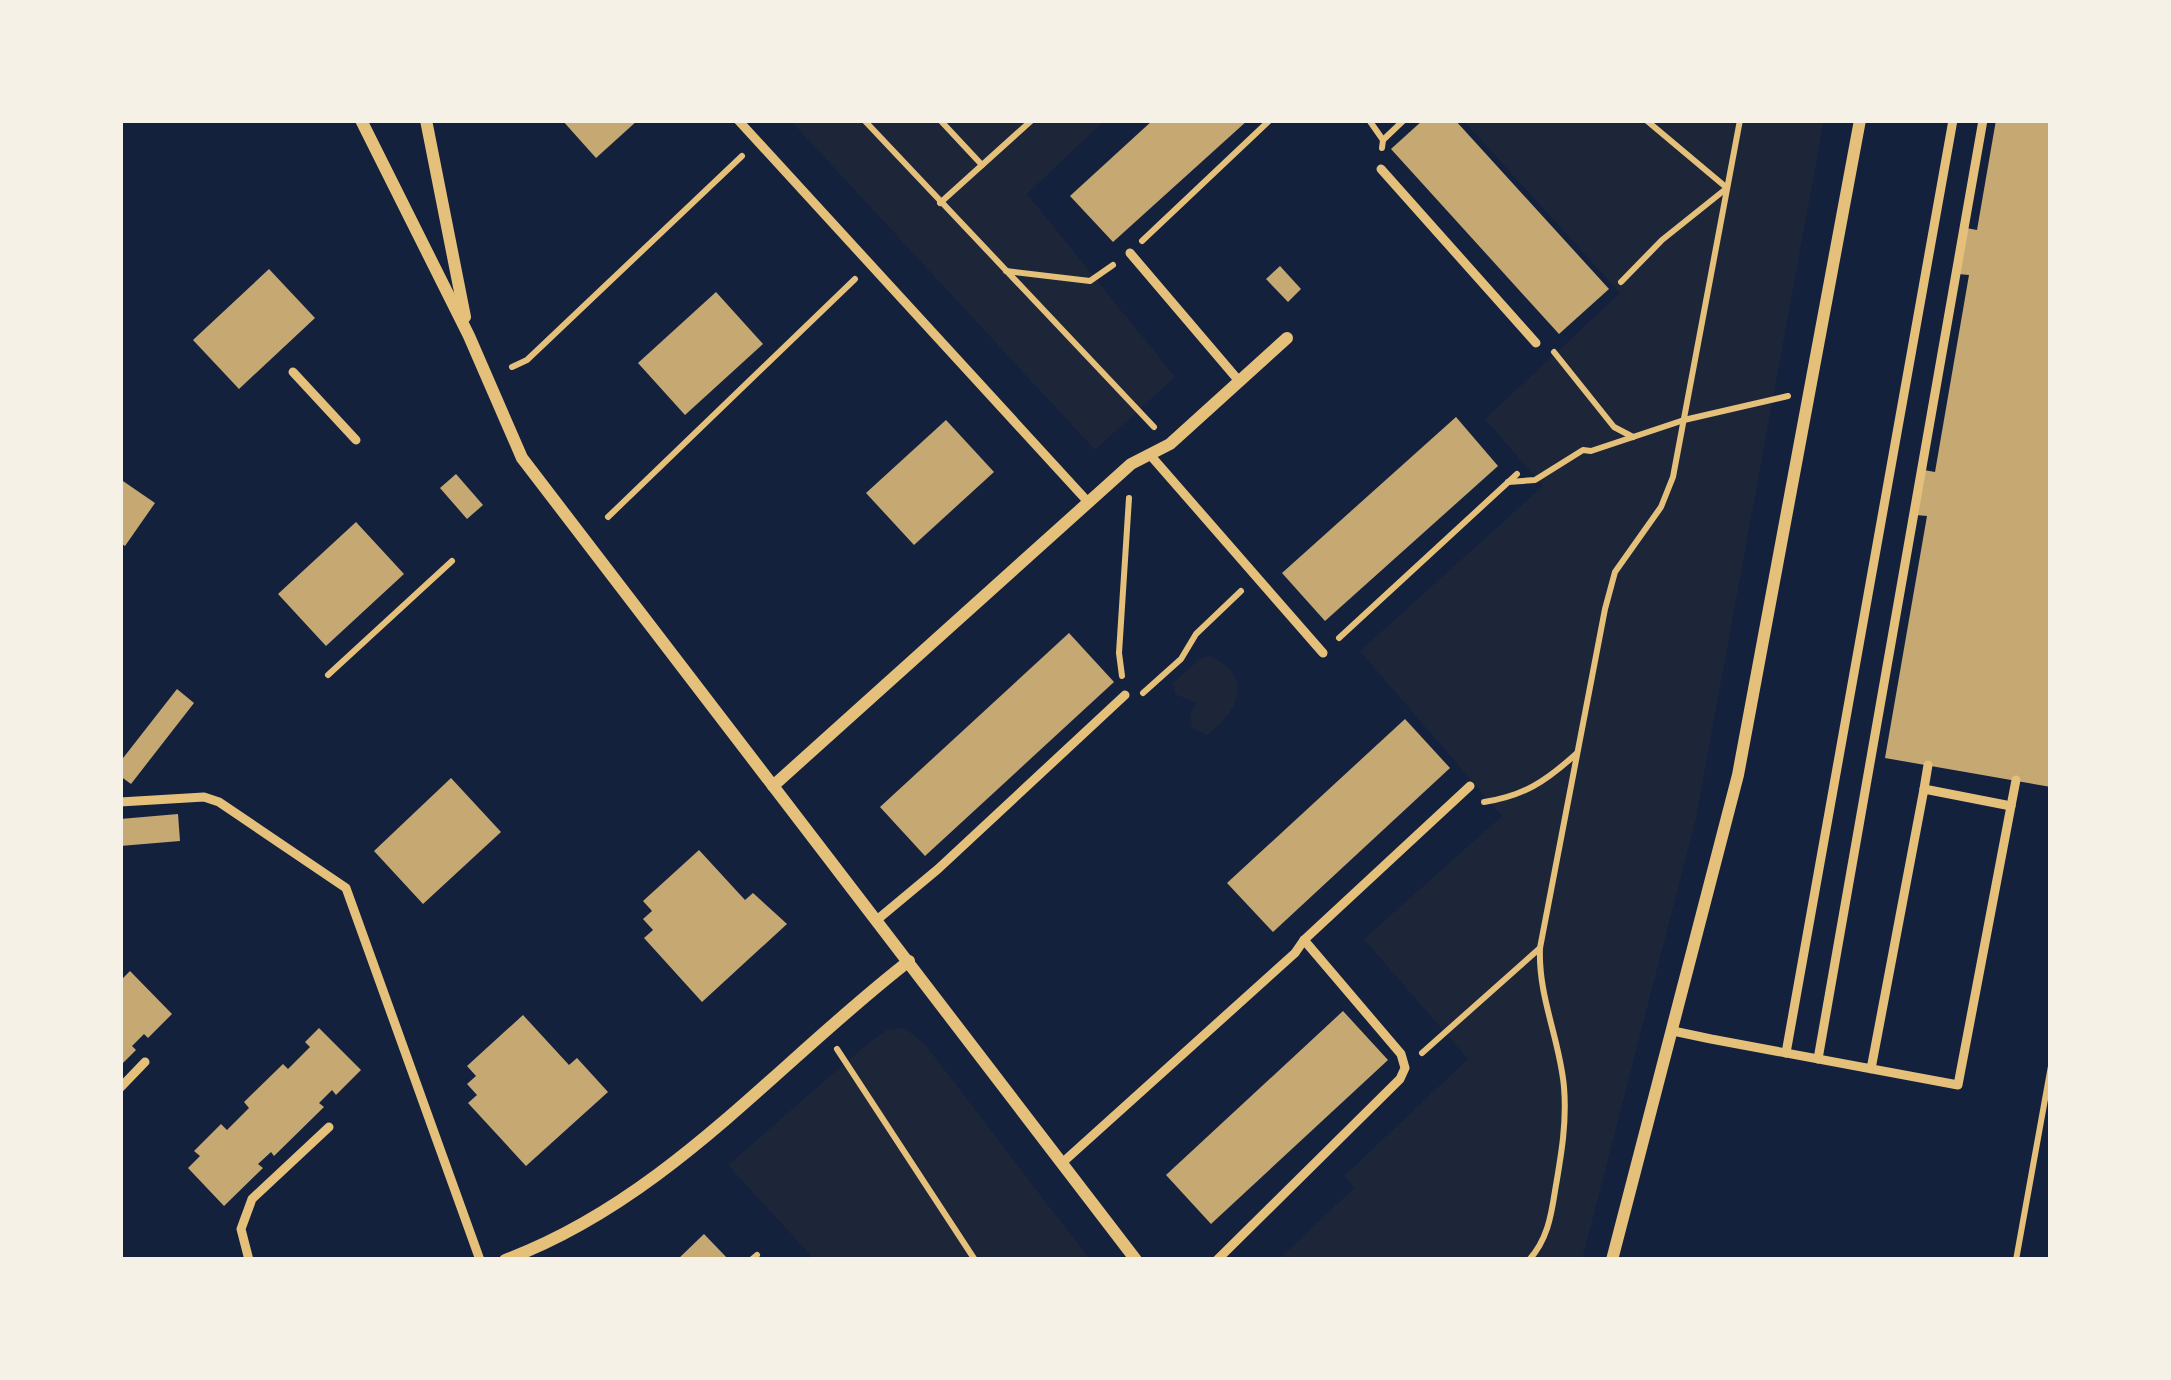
<svg xmlns="http://www.w3.org/2000/svg" width="2171" height="1380" font-family="Roboto,sans-serif">
	<rect width="100%" height="100%" fill="#14213d"/>
	<g fill="#1d2539">
		<path d="M790,120h315l-78,74 148,183 -80,73z"/>
		<path d="M1463,120h361l-128,698 -114,442h-304l76,-72 -10,-12 124,-117 -104,-120 138,-123 -142,-165 183,-165 -58,-67 135,-126z"/>
		<path d="M1210,656c45,21 29,55 -3,79l-15,-7 -2,-13 6,-12 -21,-9 -2,-11 28,-25z"/>
		<path d="M904,1028l20,15 166,217h-275l-87,-95 138,-120 21,-15z"/>
	</g>
	<g fill="#c6a872">
		<path d="M562,120h76l-42,38z"/>
		<path d="M1153,120h95l-135,122 -43,-46z"/>
		<path d="M1423,120h32l154,169 -50,45 -168,-185z"/>
		<path d="M1996,120h55v667l-166,-29 42,-242 -11,-1 8,-45 11,2 34,-197 -11,-1 8,-46 11,2z"/>
		<path d="M1280,266l21,23 -13,13 -22,-23z"/>
		<path d="M269,269l46,49 -76,71 -46,-49z"/>
		<path d="M716,292l47,52 -78,71 -47,-52z"/>
		<path d="M1456,417l42,49 -173,155 -43,-48z"/>
		<path d="M946,420l48,52 -80,73 -48,-52z"/>
		<path d="M456,474l27,31 -16,14 -27,-31z"/>
		<path d="M120,479l35,24 -30,43 -5,-3z"/>
		<path d="M356,522l48,52 -78,72 -48,-52z"/>
		<path d="M1069,633l45,49 -189,174 -45,-49z"/>
		<path d="M177,689l17,14 -63,81 -11,-8v-14z"/>
		<path d="M1405,719l45,49 -177,164 -46,-49z"/>
		<path d="M451,778l50,54 -78,72 -49,-53z"/>
		<path d="M178,814l2,27 -60,5v-27z"/>
		<path d="M699,850l46,50 8,-7 34,31 -85,78 -58,-64 9,-8 -10,-11 9,-8 -9,-10z"/>
		<path d="M130,971l42,43 -24,24 -4,-4 -12,12 4,4 -16,16v-85z"/>
		<path d="M1343,1011l45,49 -177,164 -45,-49z"/>
		<path d="M523,1015l46,50 8,-7 31,34 -82,74 -58,-63 9,-8 -10,-11 9,-8 -9,-10z"/>
		<path d="M319,1028l42,42 -25,25 -4,-5 -13,13 5,4 -50,49 -3,-4 -13,12 5,4 -39,38 -36,-38 12,-12 -6,-5 27,-27 6,6 22,-22 -5,-6 39,-38 5,5 22,-22 -5,-5z"/>
		<path d="M704,1234l25,26h-52z"/>
	</g>
	<g fill="none" stroke-linecap="round" stroke-linejoin="round">
		<g stroke="#e5c07b" stroke-width="6">
			<path d="M864,120l290,307"/>
			<path d="M940,120l42,45"/>
			<path d="M1369,120l14,20"/>
			<path d="M1382,148l1,-8 21,-20"/>
			<path d="M940,203l92,-83"/>
			<path d="M1142,241l128,-121"/>
			<path d="M1006,271l84,10 23,-16"/>
			<path d="M1621,282l41,-42 65,-52 -81,-68"/>
			<path d="M1554,352l60,75 19,10"/>
			<path d="M512,367l15,-7 215,-204"/>
			<path d="M1508,482l27,-2 48,-30 8,1 93,-31 104,-24"/>
			<path d="M608,517l247,-238"/>
			<path d="M1339,638l178,-164"/>
			<path d="M328,675l124,-114"/>
			<path d="M1122,676l-3,-23 10,-155"/>
			<path d="M1143,693l38,-34 15,-25 45,-43"/>
			<path d="M1484,802c40,-6 62,-21 92,-48"/>
			<path d="M837,1049l138,211"/>
			<path d="M1422,1053l118,-105"/>
			<path d="M751,1260l6,-5"/>
			<path d="M1529,1260c18,-20 22,-43 26,-69 6,-35 12,-68 9,-104 -4,-47 -26,-90 -24,-139l65,-339 10,-37 46,-65 12,-30 67,-357"/>
			<path d="M2016,1260l35,-194"/>
		</g>
		<g stroke="#e5c07b" stroke-width="9">
			<path d="M738,120l351,383"/>
			<path d="M1381,169l155,174"/>
			<path d="M1130,253l109,128"/>
			<path d="M293,372l63,68"/>
			<path d="M1151,456l172,197"/>
			<path d="M1924,789l4,-24"/>
			<path d="M120,802l84,-5 15,5 127,86 134,372"/>
			<path d="M2011,806l5,-26"/>
			<path d="M878,919l60,-50 187,-174"/>
			<path d="M1673,1031l38,8 247,46 53,-279 -87,-17 -53,280"/>
			<path d="M1786,1053l167,-933"/>
			<path d="M1818,1059l165,-939"/>
			<path d="M120,1088l25,-26"/>
			<path d="M1062,1163l233,-210 9,-13 166,-154"/>
			<path d="M249,1260l-8,-31 11,-30 77,-72"/>
			<path d="M1217,1260l183,-181 5,-11 -4,-14 -97,-114"/>
		</g>
		<g stroke="#e5c07b" stroke-width="12">
			<path d="M361,120l108,216 53,122 614,802"/>
			<path d="M426,120l39,197"/>
			<path d="M773,786l358,-322 39,-20 117,-106"/>
			<path d="M505,1260c161,-60 271,-196 404,-299"/>
			<path d="M1612,1260l126,-485 122,-655"/>
		</g>
	</g>
	<rect width="2171" height="1380" fill="none" stroke="#f6f1e7" stroke-width="246"/>
</svg>
